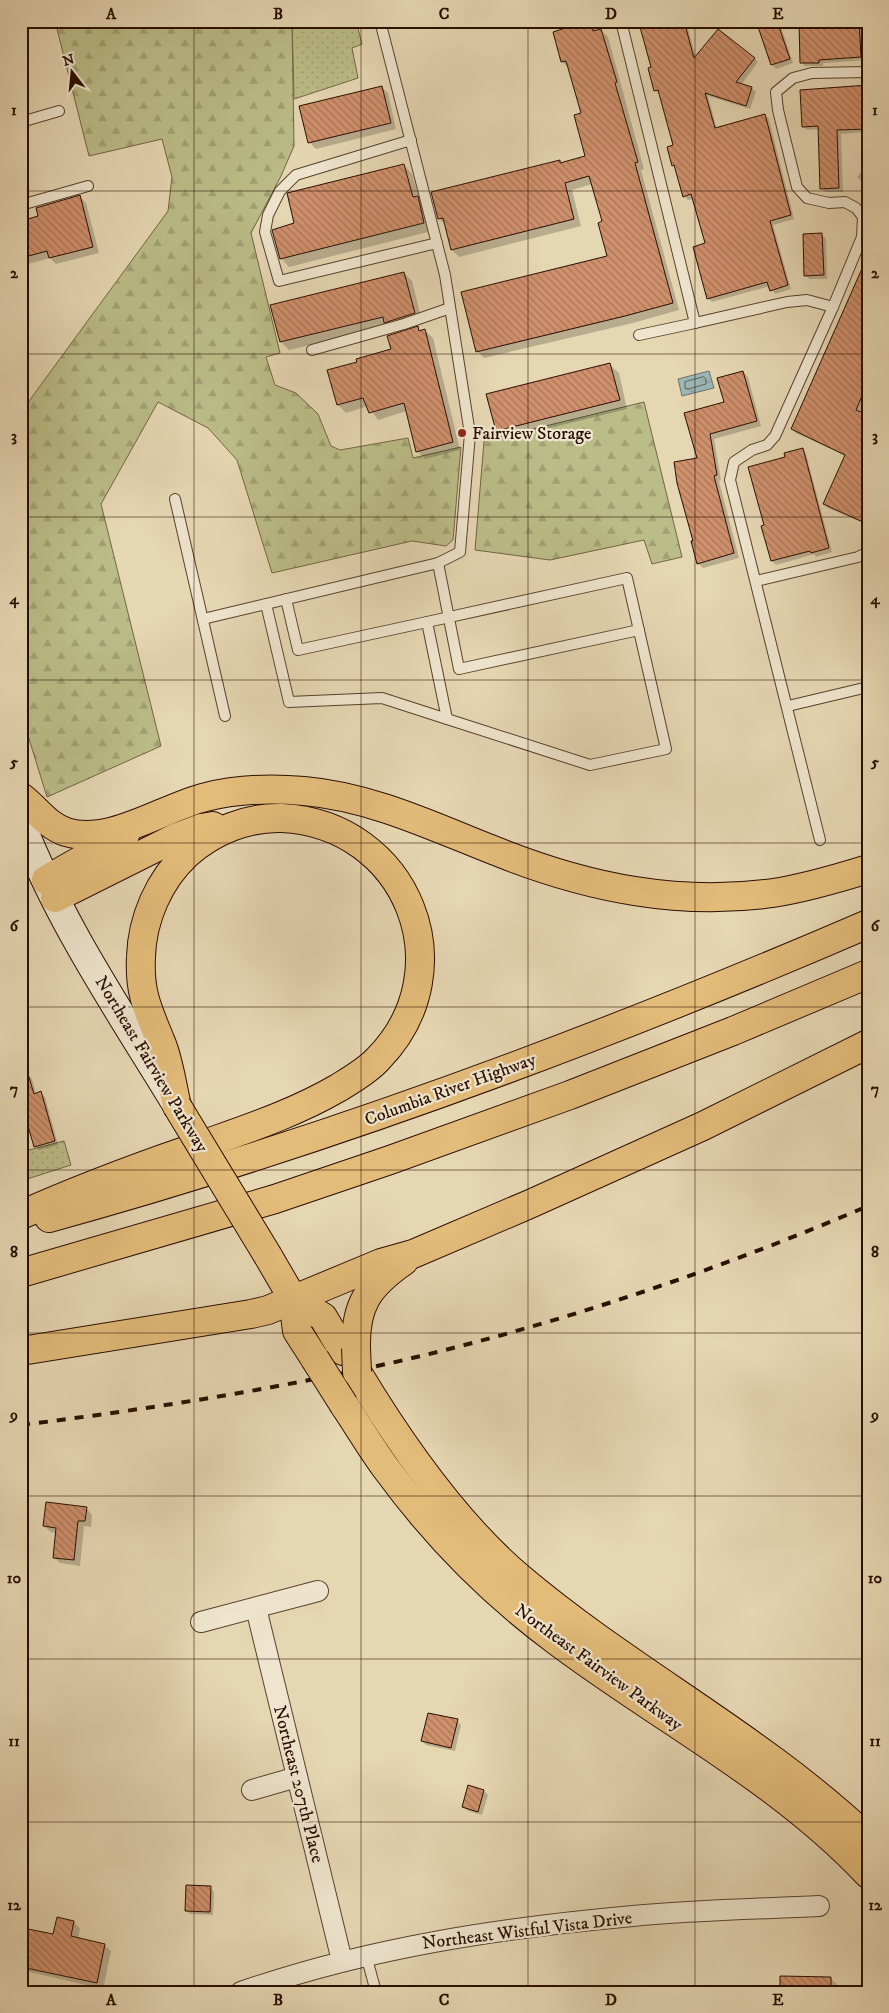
<svg xmlns="http://www.w3.org/2000/svg" width="889" height="2013" font-family="'IM FELL DW Pica',serif">
	<defs>
		<pattern id="grass-dots" width="8" height="8" patternUnits="userSpaceOnUse" patternTransform="scale(1.25)"><rect width="8" height="8" fill="#bbbd88"/><path d="M2 2h.1M6 6h.1" fill="none" stroke="#a1a174" stroke-width="1.8" stroke-linecap="round"/></pattern>
		<pattern id="forest-firs" width="22" height="20" patternUnits="userSpaceOnUse" patternTransform="scale(1.25)"><rect width="22" height="20" fill="#bbbd88"/><path d="M5 1l3.5 6h-7zM16 11l3.5 6h-7z" fill="#a1a174"/></pattern>
		<pattern id="water-ripples" width="26" height="14" patternUnits="userSpaceOnUse" patternTransform="scale(1.25)"><rect width="26" height="14" fill="#9ab7b7"/><path d="M2 4q2-2 4 0t4 0M15 11q2-2 4 0t4 0" fill="none" stroke="#859c9c"/></pattern>
		<pattern id="building-back-hatch" width="6" height="6" patternUnits="userSpaceOnUse" patternTransform="scale(1.25)"><rect width="6" height="6" fill="#cf906c"/><path d="M-1 5l2 2M0 0l6 6M5-1l2 2" fill="none" stroke="#a87456"/></pattern>
	</defs>
	<rect width="100%" height="100%" fill="#e6d7b3"/>
	<filter id="stains"><feTurbulence type="fractalNoise" baseFrequency=".004" numOctaves="4"/><feColorMatrix values="0 0 0 0 .2 0 0 0 0 .09 0 0 0 0 .02 0 0 0 .5 -.17"/></filter>
	<radialGradient id="worn" r=".72"><stop offset=".6" stop-color="#630" stop-opacity="0"/><stop offset="1" stop-color="#630" stop-opacity=".3"/></radialGradient>
	<g fill="url(#grass-dots)" stroke="#726544">
		<path d="M292,21h64l6,23 -10,4 6,30 -64,21z"/>
		<path d="M64,1141l7,24 -50,16v-29z"/>
	</g>
	<g fill="url(#forest-firs)" stroke="#726544">
		<path d="M55,21h237l2,125 -13,30 -30,57 29,120 -14,4 9,28 21,8 22,21 13,32 9,4 68,-12 5,20 48,-11 -8,93 -7,6 -34,-5 -140,32 -35,-113 -29,-32 -50,-26 -57,102 60,242 -114,51 -26,-84v-301l147,-201 4,-34 -10,-38 -73,17z"/>
		<path d="M644,402l38,155 -30,7 -8,-24 -94,20 -75,-10 9,-109z"/>
	</g>
	<path fill="url(#water-ripples)" stroke="#6d736e" d="M709,371l5,17 -32,8 -4,-17z"/>
	<g fill="#0003">
		<path d="M590,21l8,10 3,-1 7,7 36,132 -3,1 38,140 -46,13 -149,35 -7,-7 132,-94 -5,-35 -11,-38 -21,6 9,36 -122,31 -7,-7 -6,-25 -7,-6 120,-57 3,2 25,-7 -4,-43 -13,-45 -8,-7z"/>
		<path d="M666,21h20l10,37h58l4,4 -17,23 11,3 4,4 -6,17 -42,-13 9,33 48,-14 4,4 25,100 -21,6 18,64 -16,5 -5,-8 -58,16 -4,-4 -2,-54 -12,-45 -6,1 -4,-4 -8,-28 -3,-3 2,-19 -15,-51 -4,-4 -4,-23z"/>
		<path d="M757,21h22l14,42 -17,6 -4,-5z"/>
		<path d="M801,21h67v39l-45,3v3h-18l-4,-4z"/>
		<path d="M868,86v50l-3,-4 -24,2 2,58h-18l-4,-4 -2,-59 -12,1 -4,-4z"/>
		<path d="M381,87l7,6 8,36 -80,20 -7,-7z"/>
		<path d="M21,90l4,16 -4,1z"/>
		<path d="M868,164v23l-11,-10z"/>
		<path d="M404,165l8,9 7,24 7,8 6,25 -143,36 -8,-9 15,-34z"/>
		<path d="M80,197l6,6 13,50 -43,11 -6,-6 -29,8v-44l19,-5z"/>
		<path d="M822,235l4,4 1,40h-18l-4,-4z"/>
		<path d="M868,260v134l-8,19 8,4v108l-40,-17 -4,-4 22,-48 -50,-23 -4,-4z"/>
		<path d="M404,273l8,8 10,40 -33,5 -100,24 -8,-8z"/>
		<path d="M418,328l3,4 4,-1 8,7 27,112 -35,9 -8,-8 -10,-40 -29,9 -10,-14 -22,7 -8,-8 -10,-34 31,-8 33,-13z"/>
		<path d="M610,365l9,8 8,36 -122,30 -8,-8z"/>
		<path d="M743,372l5,5 13,49 -47,13 7,41 -2,1 20,77 -36,10 -5,-5 -3,-21 3,-83 -12,-45 40,-11z"/>
		<path d="M802,450l4,4 26,98 -16,5 -2,-3 -38,11 -4,-4 15,-103z"/>
		<path d="M28,1075l4,4 4,15 5,-1 4,4 13,48 -19,5 -4,-4 -12,-42h-2v-27z"/>
		<path d="M86,1508l6,7 -1,12 -7,-1 -4,40 -20,-3 -6,-6 2,-24 -5,-1 -7,-6z"/>
		<path d="M457,1721l4,4 -6,26 -29,-6 -4,-4z"/>
		<path d="M484,1791l4,4 -6,20 -14,-4 -5,-4z"/>
		<path d="M210,1888l4,4 -1,23 -23,-1 -4,-4z"/>
		<path d="M74,1922l6,7 -2,10 26,6 7,6 -8,38 -82,-19v-26l33,-8z"/>
		<path d="M830,1978l7,6v8h-56z"/>
	</g>
	<g fill="none" stroke-linecap="round" stroke-linejoin="round">
		<path stroke="#62625c" stroke-width="1" d="M704,377l2,2v5l-18,5 -3,-1v-6z"/>
	</g>
	<g fill="url(#building-back-hatch)" stroke="#290d00">
		<path d="M586,21h5l2,10 8,-2 16,53 -2,1 23,79 -3,1 38,140 -48,13 -149,36 -15,-60 146,-36 -9,-33 4,-2 -13,-45 -24,7 9,36 -123,31 -8,-32 -5,1 -7,-27 129,-32v3l25,-7 -11,-41 7,-2 -15,-52 -5,1 -8,-30z"/>
		<path d="M661,21h23l10,37 24,-29 37,29 -19,24 16,5 -6,19 -41,-13 10,35 50,-14 26,101 -21,6 18,64 -18,6 -3,-9 -60,17 -14,-52 12,-4 -14,-49 -8,3 -9,-32 -2,1 -5,-19 6,-2 -15,-55 -4,1 -6,-23 3,-1 -11,-40z"/>
		<path d="M756,21h21l13,38 -19,6z"/>
		<path d="M799,21h60l2,36 -42,3v3h-19z"/>
		<path d="M868,85v44l-31,1 2,58 -19,1 -2,-63 -16,1 -2,-37z"/>
		<path d="M382,86l9,37 -83,20 -9,-37z"/>
		<path d="M404,164l9,33 5,-1 6,27 -144,36 -8,-29 22,-7 -7,-30z"/>
		<path d="M80,195l13,52 -44,11 -2,-7 -26,7v-37l17,-5 -2,-8z"/>
		<path d="M822,233l2,42 -20,1 -1,-42z"/>
		<path d="M868,255v127l-12,28 12,5v97l-5,10 -40,-18 22,-49 -54,-26z"/>
		<path d="M404,272l11,41 -31,10 -1,-6 -103,25 -10,-37z"/>
		<path d="M418,326l1,5 6,-2 28,113 -37,10 -12,-49 -35,10 -6,-15 -26,7 -10,-35 30,-8 -1,-3 35,-10 -4,-13z"/>
		<path d="M610,363l10,37 -124,31 -10,-37z"/>
		<path d="M743,371l14,50 -47,13 7,41 -3,1 20,77 -37,11 -6,-23h2l-16,-58 -3,-21 23,-4 -13,-45 40,-11 -7,-24z"/>
		<path d="M803,448l26,100 -18,5 -1,-2 -39,10 -10,-35 3,-1 -16,-58 37,-10 -1,-4z"/>
		<path d="M21,1064h4l9,30 7,-3 14,50 -21,6 -13,-46z"/>
		<path d="M46,1502l41,5 -2,14h-7l-4,39 -21,-2 3,-30 -13,-2z"/>
		<path d="M428,1713l30,6 -7,29 -30,-7z"/>
		<path d="M468,1785l16,5 -6,22 -16,-5z"/>
		<path d="M186,1885l25,1 -1,26 -25,-1z"/>
		<path d="M57,1917l17,4 -3,15 34,8 -8,39 -76,-16v-29l2,-10 30,6z"/>
		<path d="M780,1976l51,1v15h-51z"/>
	</g>
	<g fill="none" stroke-linecap="round" stroke-linejoin="round">
		<defs>
			<g id="lane">
				<path d="M380,21l65,254 25,159 -10,118 -22,11 21,106 180,-39"/>
				<path d="M621,21l74,302 92,-21 20,-2 26,7 29,-70 1,-20 -7,-9 -11,-6 -16,1 -22,-5 -10,-11 -19,-77 -2,-18 17,-14 19,-5 56,-1"/>
				<path d="M21,122l38,-11"/>
				<path d="M411,140l-115,35 -16,16 -12,24 -3,17 14,49 158,-38"/>
				<path d="M21,205l67,-19"/>
				<path d="M639,335l56,-12"/>
				<path d="M312,350l92,-26 46,-16"/>
				<path d="M175,499l50,217"/>
				<path d="M627,578l39,171 -76,16 -143,-46 -20,-97z"/>
				<path d="M756,581l102,-24 10,-5"/>
				<path d="M286,599l12,51 129,-28"/>
				<path d="M266,604l23,98 93,-4 65,21"/>
				<path d="M203,619l235,-56"/>
				<path d="M788,706l80,-19"/>
				<path d="M820,840l-90,-360 4,-18 18,-12 15,-5 8,-9 58,-129"/>
				<path d="M366,1955l10,37"/>
			</g>
			<g id="street">
				<path d="M256,1608l86,353"/>
				<path d="M201,1622l117,-31"/>
				<path d="M252,1790l45,-13"/>
				<path d="M241,1992c126,-44 259,-64 392,-76 62,-6 124,-7 186,-10"/>
			</g>
			<path id="secondary" d="M21,823c38,99 99,189 154,279"/>
			<g id="primary">
				<path d="M268,1256l25,43 4,32 18,28"/>
				<path d="M293,1299l30,18 20,34"/>
				<path d="M357,1372c44,73 98,151 163,206 111,94 242,160 348,261"/>
				<path d="M344,1405c15,22 28,45 44,66 47,64 103,121 166,168 104,79 224,139 314,235"/>
			</g>
			<g id="highway">
				<path d="M21,797c16,12 25,28 45,35 44,14 98,-25 140,-35 32,-8 65,-9 98,-6 70,6 134,38 199,63 87,34 176,52 270,39 32,-5 63,-14 95,-24"/>
				<path d="M46,880l79,-45"/>
				<path d="M55,898l122,-61 24,-9 12,-2"/>
				<path d="M21,1215c54,-24 109,-45 164,-64 52,-19 105,-35 153,-63 13,-8 29,-17 40,-29 88,-90 29,-235 -96,-241 -35,-1 -69,13 -95,36 -28,26 -45,65 -46,103 -2,36 7,53 20,85 8,19 11,43 16,64"/>
				<path d="M49,1218c280,-77 552,-179 819,-294"/>
				<path d="M21,1273l254,-74 115,-39 180,-65 163,-64 135,-57"/>
				<path d="M356,1348c-1,-43 12,-62 48,-87"/>
				<path d="M21,1351l230,-37 17,-4 113,-47 32,-9 117,-50 173,-78 165,-82"/>
			</g>
		</defs>
		<use href="#lane" stroke="#58402d" stroke-width="12"/>
		<use href="#street" stroke="#58402d" stroke-width="22"/>
		<use href="#secondary" stroke="#290d00" stroke-width="30"/>
		<use href="#primary" stroke="#290d00" stroke-width="30"/>
		<use href="#highway" stroke="#290d00" stroke-width="30"/>
		<use href="#lane" stroke="#efe5ce" stroke-width="10"/>
		<use href="#street" stroke="#efe5ce" stroke-width="20"/>
		<use href="#secondary" stroke="#efe5ce" stroke-width="28"/>
		<use href="#primary" stroke="#e3bc7a" stroke-width="28"/>
		<use href="#highway" stroke="#e3bc7a" stroke-width="28"/>
		<path stroke="#290d00" stroke-width="4" stroke-dasharray="9 9" stroke-linecap="butt" d="M21,1425c129,-16 256,-36 383,-65 158,-37 314,-90 464,-154"/>
		<defs>
			<g id="primary-bridge">
				<path d="M177,1106l91,150"/>
				<path d="M315,1359l29,46"/>
			</g>
			<path id="highway-bridge" d="M356,1348l1,24"/>
		</defs>
		<use href="#primary-bridge" stroke="#290d00" stroke-width="30" stroke-linecap="butt"/>
		<use href="#highway-bridge" stroke="#290d00" stroke-width="30" stroke-linecap="butt"/>
		<use href="#primary-bridge" stroke="#e3bc7a" stroke-width="28"/>
		<use href="#highway-bridge" stroke="#e3bc7a" stroke-width="28"/>
	</g>
	<path fill="none" stroke="#290d00" stroke-width="1" stroke-opacity="0.55" d="M194,21v1971M361,21v1971M528,21v1971M695,21v1971M21,191h847M21,354h847M21,517h847M21,680h847M21,843h847M21,1007h847M21,1170h847M21,1333h847M21,1496h847M21,1659h847M21,1822h847"/>
	<circle fill="#8f2418" stroke="#efe5ce" stroke-width="2" cx="462" cy="433" r="5"/>
	<g text-anchor="middle" stroke-width="4.5" stroke-linejoin="round" paint-order="stroke">
		<g font-size="18" fill="#290d00" stroke="#efe5ce" text-anchor="start">
			<text x="472" y="439">Fairview Storage</text>
		</g>
		<g font-size="18" fill="#290d00" stroke="#efe5ce">
			<text transform="translate(152 1064) rotate(59)" y="6">Northeast Fairview Parkway</text>
			<text transform="translate(450 1089) rotate(-20)" y="6">Columbia River Highway</text>
			<text transform="translate(599 1667) rotate(36)" y="6">Northeast Fairview Parkway</text>
			<text transform="translate(299 1784) rotate(76)" y="6">Northeast 207th Place</text>
			<text transform="translate(527 1930) rotate(-7)" y="6">Northeast Wistful Vista Drive</text>
		</g>
	</g>
	<rect width="889" height="2013" fill="none" stroke="#e6d7b3" stroke-width="55"/>
	<g transform="translate(72 72) rotate(344)" stroke="#efe5ce" stroke-width="4" paint-order="stroke">
	<path d="M0-4L9 19L0 12L-9 19Z" fill="#290d00"/>
	<text y="-8" font-size="14" font-weight="bold" text-anchor="middle" fill="#290d00">N</text>
	</g>
	<rect x="28" y="28" width="834" height="1958" fill="none" stroke="#290d00" stroke-width="2"/>
	<g font-size="16" text-anchor="middle" font-weight="bold" fill="#290d00">
		<text x="111" y="19">A</text>
		<text x="278" y="19">B</text>
		<text x="444" y="19">C</text>
		<text x="611" y="19">D</text>
		<text x="778" y="19">E</text>
		<text x="14" y="115">1</text>
		<text x="875" y="115">1</text>
		<text x="14" y="278">2</text>
		<text x="875" y="278">2</text>
		<text x="14" y="441">3</text>
		<text x="875" y="441">3</text>
		<text x="14" y="604">4</text>
		<text x="875" y="604">4</text>
		<text x="14" y="767">5</text>
		<text x="875" y="767">5</text>
		<text x="14" y="931">6</text>
		<text x="875" y="931">6</text>
		<text x="14" y="1094">7</text>
		<text x="875" y="1094">7</text>
		<text x="14" y="1257">8</text>
		<text x="875" y="1257">8</text>
		<text x="14" y="1420">9</text>
		<text x="875" y="1420">9</text>
		<text x="14" y="1583">10</text>
		<text x="875" y="1583">10</text>
		<text x="14" y="1746">11</text>
		<text x="875" y="1746">11</text>
		<text x="14" y="1910">12</text>
		<text x="875" y="1910">12</text>
		<text x="111" y="2005">A</text>
		<text x="278" y="2005">B</text>
		<text x="444" y="2005">C</text>
		<text x="611" y="2005">D</text>
		<text x="778" y="2005">E</text>
	</g>
	<rect width="100%" height="100%" filter="url(#stains)"/>
	<rect width="100%" height="100%" fill="url(#worn)"/>
</svg>
